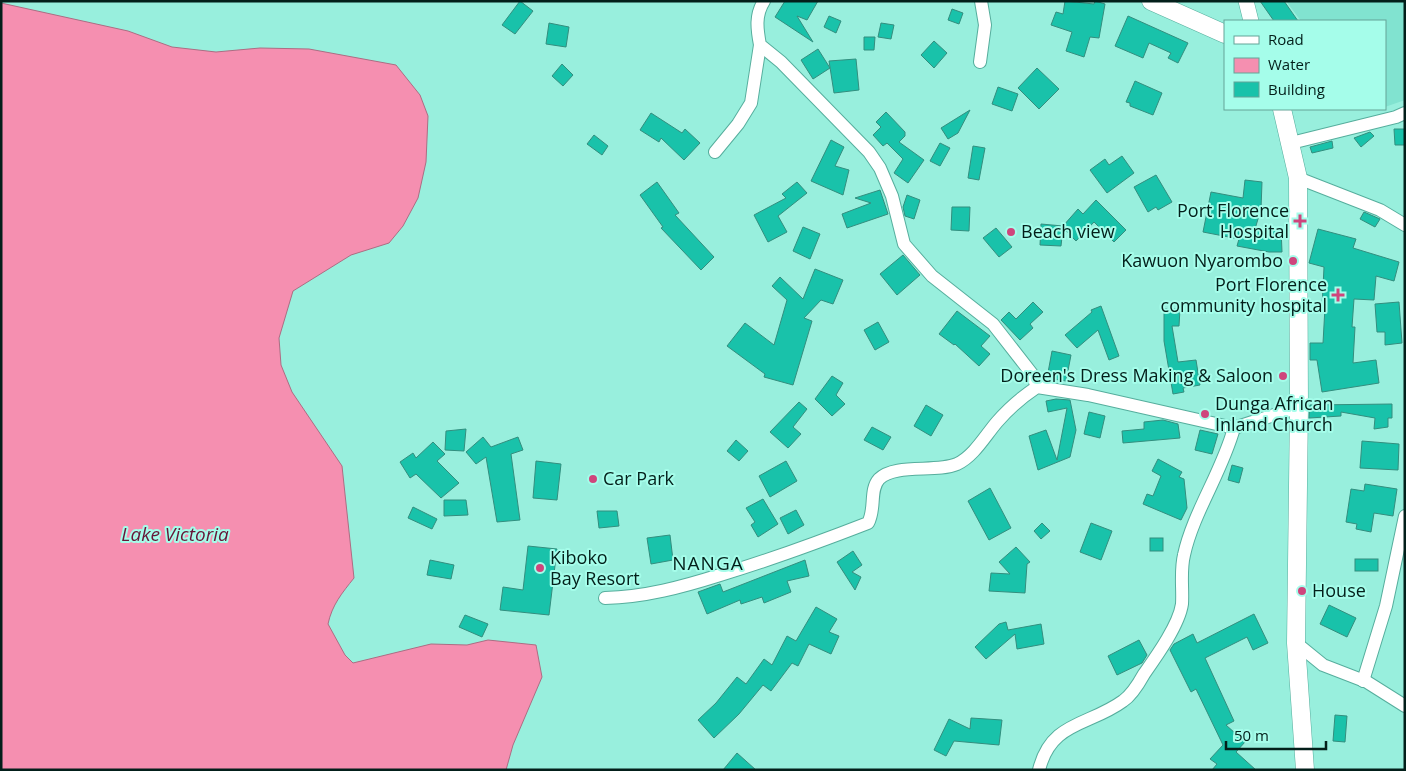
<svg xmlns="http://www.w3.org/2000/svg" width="1406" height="771" font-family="'Open Sans',sans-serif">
	<rect width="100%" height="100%" fill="#98efdd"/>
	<path fill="#81e3d0" d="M1286,1h119v99l-20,7v-86h-84z"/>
	<path fill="#f58fb0" stroke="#ac6d83" d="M1,3l127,28 44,16 44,5 44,-4 49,1 87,16 24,30 8,21 -2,46 -8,36 -15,28 -14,17 -38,12 -58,36 -14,47 2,27 11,27 50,74 12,112c-12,15 -22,27 -26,46l17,31 8,8 78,-19 36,1 21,-5 48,5 6,32 -29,68 -7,25h-505z"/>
	<g fill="#19c2aa" stroke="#338e7e">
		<path d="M520,1l13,10 -18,23 -13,-9z"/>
		<path d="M785,1h33l-11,19 -10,-4 16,26 -38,-25z"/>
		<path d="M1065,1l29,3 1,-3 10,3 -6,34 -9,-1 -6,20 -18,-6 6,-19 -21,-7 5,-13 7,2z"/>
		<path d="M1260,1h24l14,20h-24z"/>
		<path d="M952,9l11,4 -4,11 -11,-4z"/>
		<path d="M829,16l12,5 -5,12 -12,-6z"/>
		<path d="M1128,16l60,27 -10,20 -10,-5 3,-5 -22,-10 -6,15 -28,-12z"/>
		<path d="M549,23l20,4 -3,20 -20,-3z"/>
		<path d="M881,23l13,2 -3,14 -13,-2z"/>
		<path d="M864,37h11l-1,13h-10z"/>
		<path d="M934,41l13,12 -13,15 -13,-13z"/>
		<path d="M818,49l12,19 -17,11 -12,-19z"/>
		<path d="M856,59l3,31 -25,3 -5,-32z"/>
		<path d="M562,64l11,11 -10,11 -11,-10z"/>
		<path d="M1037,68l22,21 -20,20 -21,-21z"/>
		<path d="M1135,81l27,12 -9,22 -23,-9v-3l-4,-1z"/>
		<path d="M998,87l20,7 -6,17 -20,-7z"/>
		<path d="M970,110l-12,23 -10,6 -7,-11z"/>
		<path d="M886,112l19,20v4l-6,6 25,18 -16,23 -14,-10 9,-14 -16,-16 -4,3 -10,-11 8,-8 -5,-5z"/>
		<path d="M651,113l31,20 3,-4 15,14 -16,17 -23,-22 -2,4 -19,-12z"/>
		<path d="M1394,129h11v16h-10z"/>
		<path d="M1370,132l4,4 -13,11 -7,-9z"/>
		<path d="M594,135l14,11 -6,9 -15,-11z"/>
		<path d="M831,140l13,7 -9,19 14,4 -6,25 -32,-14z"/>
		<path d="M1332,141l1,7 -21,5 -2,-6z"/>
		<path d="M940,143l10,5 -10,18 -10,-5z"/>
		<path d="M973,146l12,2 -6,32 -11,-2z"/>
		<path d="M1122,156l12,17 -27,20 -17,-23 15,-11 4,6z"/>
		<path d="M1156,175l16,27 -14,8 -2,-3 -8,5 -14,-25z"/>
		<path d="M1245,180l17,2 -1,27 -6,20 26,-1 1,24h-13l-32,-6 2,-7 -36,-7 8,-40 32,6z"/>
		<path d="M657,182l22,31 -4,2 39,42 -13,13 -40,-42 2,-1 -23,-32z"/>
		<path d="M797,182l10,11 -29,23 9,16 -19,10 -14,-27 32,-17 -4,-4z"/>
		<path d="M880,190l8,24 -41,14 -5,-14 29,-11 -16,-5z"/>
		<path d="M907,195l13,5 -6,19 -9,-3 -2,-9z"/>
		<path d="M1096,200l30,30 -12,12 -20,-20 -18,19 -13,-13 -2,18 -21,-1 1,-21 22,2 15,-17 5,5z"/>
		<path d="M952,207h18l-1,24 -18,-1z"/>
		<path d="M1364,212l16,7 -5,8 -15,-8z"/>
		<path d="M803,227l17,7 -10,25 -17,-8z"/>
		<path d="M996,228l16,19 -13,10 -16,-19z"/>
		<path d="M1318,229l38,10 -3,9 46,14 -5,19 -18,-5 -2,24 -20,-1 -2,28h3l-2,36 23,-3 3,23 -57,9 -5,-32h-7v-17h13l2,-36h-3l2,-40 -15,-4z"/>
		<path d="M903,255l17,20 -23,20 -17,-21z"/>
		<path d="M815,269l28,11 -10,24 -12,-4 -17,18 8,3 -19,64 -29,-8 1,-3 -38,-28 18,-23 29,22 13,-45 -15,-14 8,-9 23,22z"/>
		<path d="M1033,302l10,10 -13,12 3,4 -13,12 -19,-20 8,-8 7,7z"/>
		<path d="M1399,302l3,41 -17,2v-13h-8l-2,-28z"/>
		<path d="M1101,306l18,50 -10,4 -11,-30 -21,18 -12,-13 27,-23 -1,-2z"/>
		<path d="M1164,309h16l-1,17h-7l6,36 18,-2 4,25 -17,3 1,4 -11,2 -9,-53z"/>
		<path d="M957,311l33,25 -9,10 9,8 -11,12 -24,-22 -1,1 -15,-11z"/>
		<path d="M878,322l11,20 -14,8 -11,-20z"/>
		<path d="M1052,351l19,4 -5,26 -19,-3z"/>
		<path d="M832,376l11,7 -7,12 9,9 -13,12 -17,-17z"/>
		<path d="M1056,399l14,1 6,30 -6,27 -32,13 -9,-34 17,-6 11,30 10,-52 -19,4 -2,-11z"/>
		<path d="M799,402l8,7 -14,18 8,7 -13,14 -18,-16z"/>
		<path d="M1392,404v14h-4v9l-14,2 1,-11 -34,-6v4l-32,2 1,-13z"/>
		<path d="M926,405l17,10 -12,21 -17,-10z"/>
		<path d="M1089,412l16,4 -5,22 -16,-4z"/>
		<path d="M1163,420l15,4 2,14 -57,5 -1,-12 22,-2v-7z"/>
		<path d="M872,427l19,10 -8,13 -19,-10z"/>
		<path d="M466,429l-2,22 -19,-1 1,-19z"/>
		<path d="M1200,430l18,4 -6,20 -17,-4z"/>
		<path d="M483,437l8,10 27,-10 5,13 -12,4 9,66 -23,2 -11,-65 -10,7 -10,-12z"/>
		<path d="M736,440l12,11 -9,10 -12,-10z"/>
		<path d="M1362,441l37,3 -1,26 -38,-2z"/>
		<path d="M433,442l12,12 -8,7 22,22 -18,15 -25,-24 -6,4 -10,-16 13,-9 3,5z"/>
		<path d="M1158,459l24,13 -3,5 5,2 3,29 -6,12 -38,-16 4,-10 6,2 8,-20 -9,-5z"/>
		<path d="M536,461l25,3 -4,36 -24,-2z"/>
		<path d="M786,461l11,20 -27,16 -11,-21z"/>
		<path d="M1232,465l11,3 -4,15 -11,-3z"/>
		<path d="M1365,484l32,5 -4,27 -19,-3 -3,19 -15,-3 1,-5 -11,-2 5,-33 13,2z"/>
		<path d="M990,488l21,40 -22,12 -21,-39z"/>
		<path d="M763,499l15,25 -20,13 -7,-12 4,-3 -9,-14z"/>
		<path d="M444,500h22l2,15 -24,1z"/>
		<path d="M413,507l24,12 -5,10 -24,-11z"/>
		<path d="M796,510l8,15 -16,9 -8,-16z"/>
		<path d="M597,511h20l2,15 -20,2z"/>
		<path d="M1042,523l8,8 -9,8 -7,-8z"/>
		<path d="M1091,523l21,8 -11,29 -21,-8z"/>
		<path d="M670,535l3,25 -22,4 -4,-26z"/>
		<rect x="1150" y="538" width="13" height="13"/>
		<path d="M528,546l29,3 -8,66 -49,-5 3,-23 20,3z"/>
		<path d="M1016,547l14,15 -3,2 -2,29 -36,-2 2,-18 19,1 -11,-12z"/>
		<path d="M853,551l9,14 -10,7 9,5 -6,13 -18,-28z"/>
		<rect x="1355" y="559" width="23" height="12"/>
		<path d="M430,560l24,5 -3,14 -24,-4z"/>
		<path d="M805,560l4,16 -22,5 4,11 -27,11 -2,-6 -21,7 -1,-4 -33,14 -9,-22 22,-8 3,8z"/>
		<path d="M1329,605l27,13 -9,19 -27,-13z"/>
		<path d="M816,607l21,12 -8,13 10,4 -8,18 -22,-10 -11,22 -6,-3 -21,28 -8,-6 -24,29 -25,24 -16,-18 18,-17 21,-26 9,7 18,-25 8,6 15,-29 9,5z"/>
		<path d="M1254,614l14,29 -15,7 -6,-13 -42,21 29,63 -8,4 19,17 -9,10 20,18h-44l5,-6 -7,-5 13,-14 -27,-56 -5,3 -21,-42 4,-6 19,-10 4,9z"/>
		<path d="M465,615l23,9 -6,13 -23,-10z"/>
		<path d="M1006,622l2,8 33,-6 3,20 -27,5 -2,-15 -29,25 -11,-12 24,-23z"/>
		<path d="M1139,640l8,15 -5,8 -25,12 -9,-19z"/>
		<path d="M1335,715l12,1 -2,26 -12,-1z"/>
		<path d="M971,718l31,2 -3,25 -45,-4 -8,15 -12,-6 15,-31 21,10z"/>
		<path d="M737,753l19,17h-33z"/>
	</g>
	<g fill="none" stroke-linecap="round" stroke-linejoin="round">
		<defs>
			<g id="minor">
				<path d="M764,1c-9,14 -7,28 -4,44l21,17 88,90 11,16 12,28 12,48 28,32 61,48 39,50 5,13"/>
				<path d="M980,62l5,-37 -4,-24"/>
				<path d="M1291,143l105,-26 9,-4"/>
				<path d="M715,152l23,-28 13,-21 9,-58"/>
				<path d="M1298,178l82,32 25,15"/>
				<path d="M605,598c40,-1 77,-11 115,-23 50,-15 99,-33 148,-52 8,-14 1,-33 11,-44 16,-16 57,-6 78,-15 17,-8 28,-28 40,-42 12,-14 25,-25 40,-35l51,8 146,33 65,-21"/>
				<path d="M1296,643l27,22 44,17 38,24"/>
				<path d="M1363,681l23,-75 19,-90"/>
				<path d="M1039,770c12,-49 50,-44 84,-69 9,-6 16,-18 21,-27 12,-17 35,-49 38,-70 1,-16 -2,-33 2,-49 9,-42 38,-83 50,-127"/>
			</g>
			<path id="tertiary" d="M1246,1l5,20"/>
			<g id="secondary">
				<path d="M1151,1l74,33"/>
				<path d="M1282,109l16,69 1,229 -3,236 9,127"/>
			</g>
		</defs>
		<use href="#minor" stroke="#56ae9d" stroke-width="14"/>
		<use href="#tertiary" stroke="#56ae9d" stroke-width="16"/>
		<use href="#secondary" stroke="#56ae9d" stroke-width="19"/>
		<use href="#minor" stroke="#fff" stroke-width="12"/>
		<use href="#tertiary" stroke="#fff" stroke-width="15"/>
		<use href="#secondary" stroke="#fff" stroke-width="18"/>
	</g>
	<g fill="#cf457c" stroke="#a5fdea" stroke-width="2">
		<path d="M1297.5 213.5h5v5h5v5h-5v5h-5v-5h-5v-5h5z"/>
		<circle cx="1011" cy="232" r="5"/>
		<circle cx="1293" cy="261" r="5"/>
		<path d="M1335.5 287.5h5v5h5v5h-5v5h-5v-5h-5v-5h5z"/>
		<circle cx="1283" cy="376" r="5"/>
		<circle cx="1205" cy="414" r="5"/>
		<circle cx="593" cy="479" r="5"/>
		<circle cx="540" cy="568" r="5"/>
		<circle cx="1302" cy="591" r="5"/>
	</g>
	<g text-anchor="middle" stroke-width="4" stroke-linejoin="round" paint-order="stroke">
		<g font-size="18" fill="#031f1a" stroke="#a5fdea" text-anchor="start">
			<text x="1289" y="217" text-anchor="end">Port Florence<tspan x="1289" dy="21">Hospital</tspan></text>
			<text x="1021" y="238">Beach view</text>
			<text x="1283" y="267" text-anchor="end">Kawuon Nyarombo</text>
			<text x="1327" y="291" text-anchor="end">Port Florence<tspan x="1327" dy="21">community hospital</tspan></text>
			<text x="1273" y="382" text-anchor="end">Doreen's Dress Making &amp; Saloon</text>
			<text x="1215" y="410">Dunga African<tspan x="1215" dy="21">Inland Church</tspan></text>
			<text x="603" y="485">Car Park</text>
			<text x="550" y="564">Kiboko<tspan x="550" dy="21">Bay Resort</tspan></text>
			<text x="1312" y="597">House</text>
		</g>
		<g font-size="19" font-style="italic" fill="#661738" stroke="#a5fdea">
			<text x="175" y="541">Lake Victoria</text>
		</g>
		<g font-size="19" letter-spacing="1" fill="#031f1a" stroke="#a5fdea">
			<text x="708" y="570">NANGA</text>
		</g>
	</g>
	<rect width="1406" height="771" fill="none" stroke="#031f1a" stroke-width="5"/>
	<rect x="1224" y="20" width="162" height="90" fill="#a5fdea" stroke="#64a497"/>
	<rect x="1234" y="36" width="25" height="8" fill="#ffffff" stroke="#64a497"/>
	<text x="1268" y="45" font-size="15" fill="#031f1a">Road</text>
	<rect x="1234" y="58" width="25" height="15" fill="#f58fb0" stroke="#64a497"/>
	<text x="1268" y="70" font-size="15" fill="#031f1a">Water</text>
	<rect x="1234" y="82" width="25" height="15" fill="#19c2aa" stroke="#64a497"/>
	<text x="1268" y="95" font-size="15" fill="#031f1a">Building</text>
	<path d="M1226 741v8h100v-8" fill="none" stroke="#031f1a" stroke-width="2.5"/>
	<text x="1234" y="741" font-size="15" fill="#031f1a" stroke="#a5fdea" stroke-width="4" paint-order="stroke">50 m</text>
</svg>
